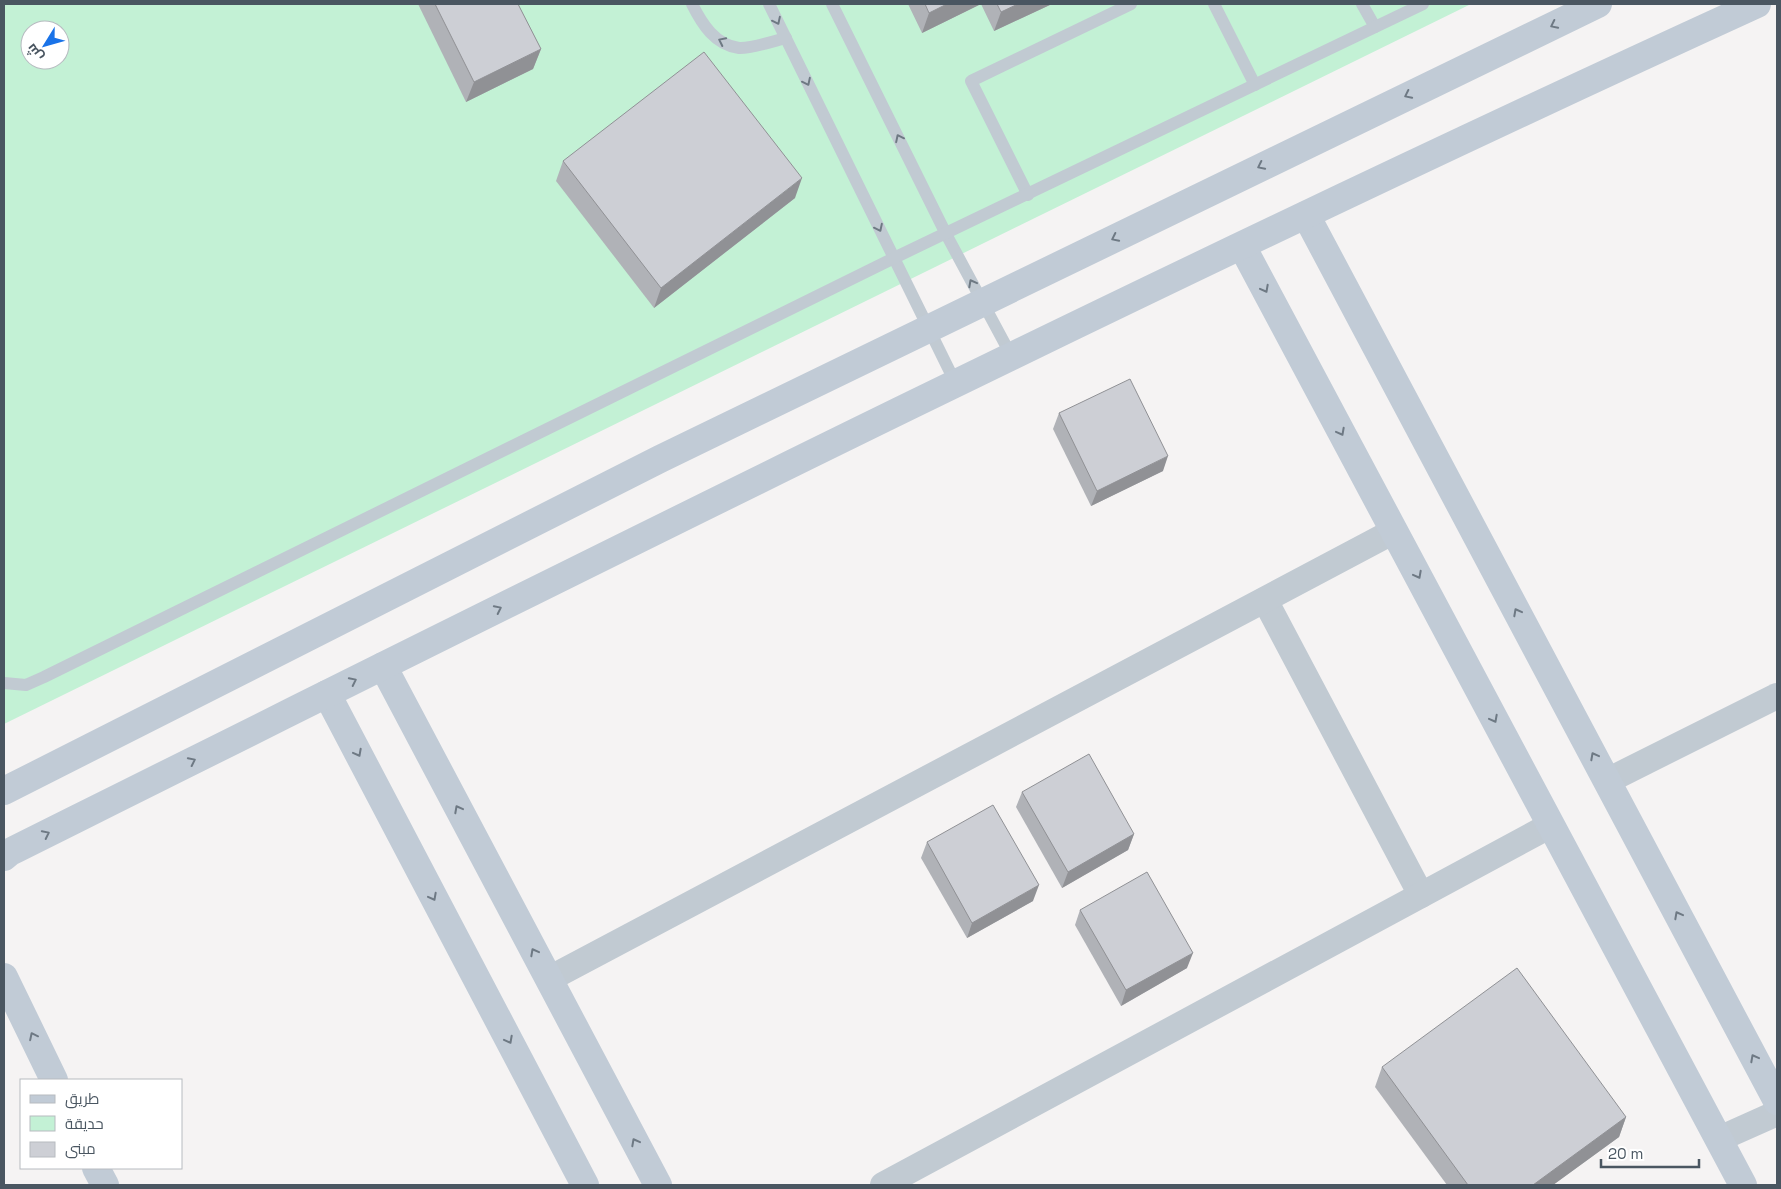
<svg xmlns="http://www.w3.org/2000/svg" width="1781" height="1189" font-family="'Space Grotesk',Cairo,sans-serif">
	<rect width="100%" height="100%" fill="#f5f3f3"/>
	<path fill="#c3f1d5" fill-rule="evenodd" d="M4,4h1467l-1467,720zM30,30h30v30h-30z"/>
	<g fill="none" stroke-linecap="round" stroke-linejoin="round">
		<g stroke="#c1cad2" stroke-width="12">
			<path d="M692,4c10,20 23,41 47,44 11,1 35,-7 47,-10"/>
			<path d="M769,4l187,380"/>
			<path d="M832,4l114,230 66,123"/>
			<path d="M1214,4l41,81"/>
			<path d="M1362,4l13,23"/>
			<path d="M1028,195l-57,-114 160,-77"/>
			<path d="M4,683l22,2 18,-8 850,-419 529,-254"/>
		</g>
		<g stroke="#c1cad2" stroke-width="26">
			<path d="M1265,600l156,295"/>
			<path d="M1607,781l170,-85"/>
			<path d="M549,979l845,-448"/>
			<path d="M1719,1139l58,-26"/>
			<path d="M883,1185l668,-360"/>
		</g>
		<g stroke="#c1cbd6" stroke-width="28">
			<path d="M1306,215l471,886"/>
			<path d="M1242,246l501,939"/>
			<path d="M383,666l275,519"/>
			<path d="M327,694l258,491"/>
			<path d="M4,791l656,-332 938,-455"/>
			<path d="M4,857l6,-5c579,-289 1158,-579 1747,-848"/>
			<path d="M4,977l50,103"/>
			<path d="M96,1168l9,17"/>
		</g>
	</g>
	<g fill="#b0b2b7">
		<path d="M418,4h100l23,45 -8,20 -67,33z"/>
		<path d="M908,4h144l-58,27 -13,-27 -59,29z"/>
		<path d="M563,161l232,37 -141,110 -98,-127z"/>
		<path d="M1059,413l104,58 -72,35 -38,-77z"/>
		<path d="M1022,792l112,42 -6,16 -66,38 -46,-81z"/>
		<path d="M927,842l106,59 -66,37 -46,-80z"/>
		<path d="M1080,910l107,58 -66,38 -46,-81z"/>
		<path d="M1382,1067l244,50 -7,20 -66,48h-106l-72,-98z"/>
	</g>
	<g fill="#909195">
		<path d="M947,4h34l-59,29 7,-20z"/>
		<path d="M1018,4h34l-58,27 7,-19z"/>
		<path d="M541,49l-8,20 -67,33 8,-20z"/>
		<path d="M802,178l-7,20 -141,110 7,-20z"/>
		<path d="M1168,456l-5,15 -72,35 6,-15z"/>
		<path d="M1134,834l-6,16 -66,38 6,-16z"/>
		<path d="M1039,885l-6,16 -66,37 5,-15z"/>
		<path d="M1193,953l-6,15 -66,38 5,-16z"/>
		<path d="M1626,1117l-7,20 -66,48h-20z"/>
	</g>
	<g fill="#cdcfd5" stroke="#909195">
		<path d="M435,4h83l23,45 -67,33z"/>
		<path d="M925,4h22l-18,9z"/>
		<path d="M997,4h21l-17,8z"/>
		<path d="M704,52l98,126 -141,110 -98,-127z"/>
		<path d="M1130,379l38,77 -71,35 -38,-78z"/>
		<path d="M1089,754l45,80 -66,38 -46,-80z"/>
		<path d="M993,805l46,80 -67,38 -45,-81z"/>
		<path d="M1147,872l46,81 -67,37 -46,-80z"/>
		<path d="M1517,968l109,149 -93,68h-65l-86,-118z"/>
	</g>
	<defs><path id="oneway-chevron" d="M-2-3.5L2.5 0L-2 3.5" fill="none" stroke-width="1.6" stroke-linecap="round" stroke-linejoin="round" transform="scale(1.25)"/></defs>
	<g stroke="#6e7983">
		<use href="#oneway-chevron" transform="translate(777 21) rotate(64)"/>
		<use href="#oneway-chevron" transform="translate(722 41) rotate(-154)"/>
		<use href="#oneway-chevron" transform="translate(807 82) rotate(64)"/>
		<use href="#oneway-chevron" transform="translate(899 138) rotate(-116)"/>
		<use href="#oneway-chevron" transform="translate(879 228) rotate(64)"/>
		<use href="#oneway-chevron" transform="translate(972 283) rotate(-118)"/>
	</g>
	<g stroke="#6e7984">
		<use href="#oneway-chevron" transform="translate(1554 25) rotate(154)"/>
		<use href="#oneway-chevron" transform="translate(1408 95) rotate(154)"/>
		<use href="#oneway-chevron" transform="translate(1261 166) rotate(154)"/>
		<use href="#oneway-chevron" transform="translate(1115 238) rotate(154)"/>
		<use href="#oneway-chevron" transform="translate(1265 289) rotate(62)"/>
		<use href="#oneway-chevron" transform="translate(1341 432) rotate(62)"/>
		<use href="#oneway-chevron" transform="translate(1418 575) rotate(62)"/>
		<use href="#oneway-chevron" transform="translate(498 609) rotate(-26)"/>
		<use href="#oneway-chevron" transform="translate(1517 612) rotate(-118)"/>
		<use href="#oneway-chevron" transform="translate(353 681) rotate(-26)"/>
		<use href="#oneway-chevron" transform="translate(1494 719) rotate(62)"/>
		<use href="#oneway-chevron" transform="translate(358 753) rotate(62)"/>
		<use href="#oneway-chevron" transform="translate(1594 756) rotate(-118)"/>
		<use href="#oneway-chevron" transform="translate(192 761) rotate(-26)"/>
		<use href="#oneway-chevron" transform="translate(458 809) rotate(-118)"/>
		<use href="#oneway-chevron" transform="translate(46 834) rotate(-26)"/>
		<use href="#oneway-chevron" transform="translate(433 897) rotate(62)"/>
		<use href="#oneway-chevron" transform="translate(1678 915) rotate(-118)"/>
		<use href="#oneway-chevron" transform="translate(534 952) rotate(-118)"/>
		<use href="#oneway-chevron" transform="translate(33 1036) rotate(-116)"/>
		<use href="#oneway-chevron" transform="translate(509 1040) rotate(62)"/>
		<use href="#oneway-chevron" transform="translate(1754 1058) rotate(-118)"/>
		<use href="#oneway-chevron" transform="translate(635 1142) rotate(-118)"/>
	</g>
	<rect width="1781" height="1189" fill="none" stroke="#4a5661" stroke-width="10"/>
	<rect x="20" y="1079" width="162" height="90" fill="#ffffff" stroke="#b7bbc0"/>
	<rect x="30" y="1095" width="25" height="8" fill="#c1cbd6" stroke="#b7bbc0"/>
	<text x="65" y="1104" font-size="15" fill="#4a5661">طريق</text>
	<rect x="30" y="1116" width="25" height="15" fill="#c3f1d5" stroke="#b7bbc0"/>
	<text x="65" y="1129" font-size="15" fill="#4a5661">حديقة</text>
	<rect x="30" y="1142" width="25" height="15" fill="#cdcfd5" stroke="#b7bbc0"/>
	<text x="65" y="1154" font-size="15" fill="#4a5661">مبنى</text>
	<g transform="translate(45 45) rotate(233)"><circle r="24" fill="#ffffff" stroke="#b7bbc0"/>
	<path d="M0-4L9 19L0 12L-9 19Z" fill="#1a73e8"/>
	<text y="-8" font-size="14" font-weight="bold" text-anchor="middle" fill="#4a5661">ش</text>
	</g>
	<path d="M1601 1159v8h98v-8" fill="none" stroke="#4a5661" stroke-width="2.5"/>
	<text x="1608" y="1159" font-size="15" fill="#4a5661" stroke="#ffffff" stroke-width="4" paint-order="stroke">20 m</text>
</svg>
